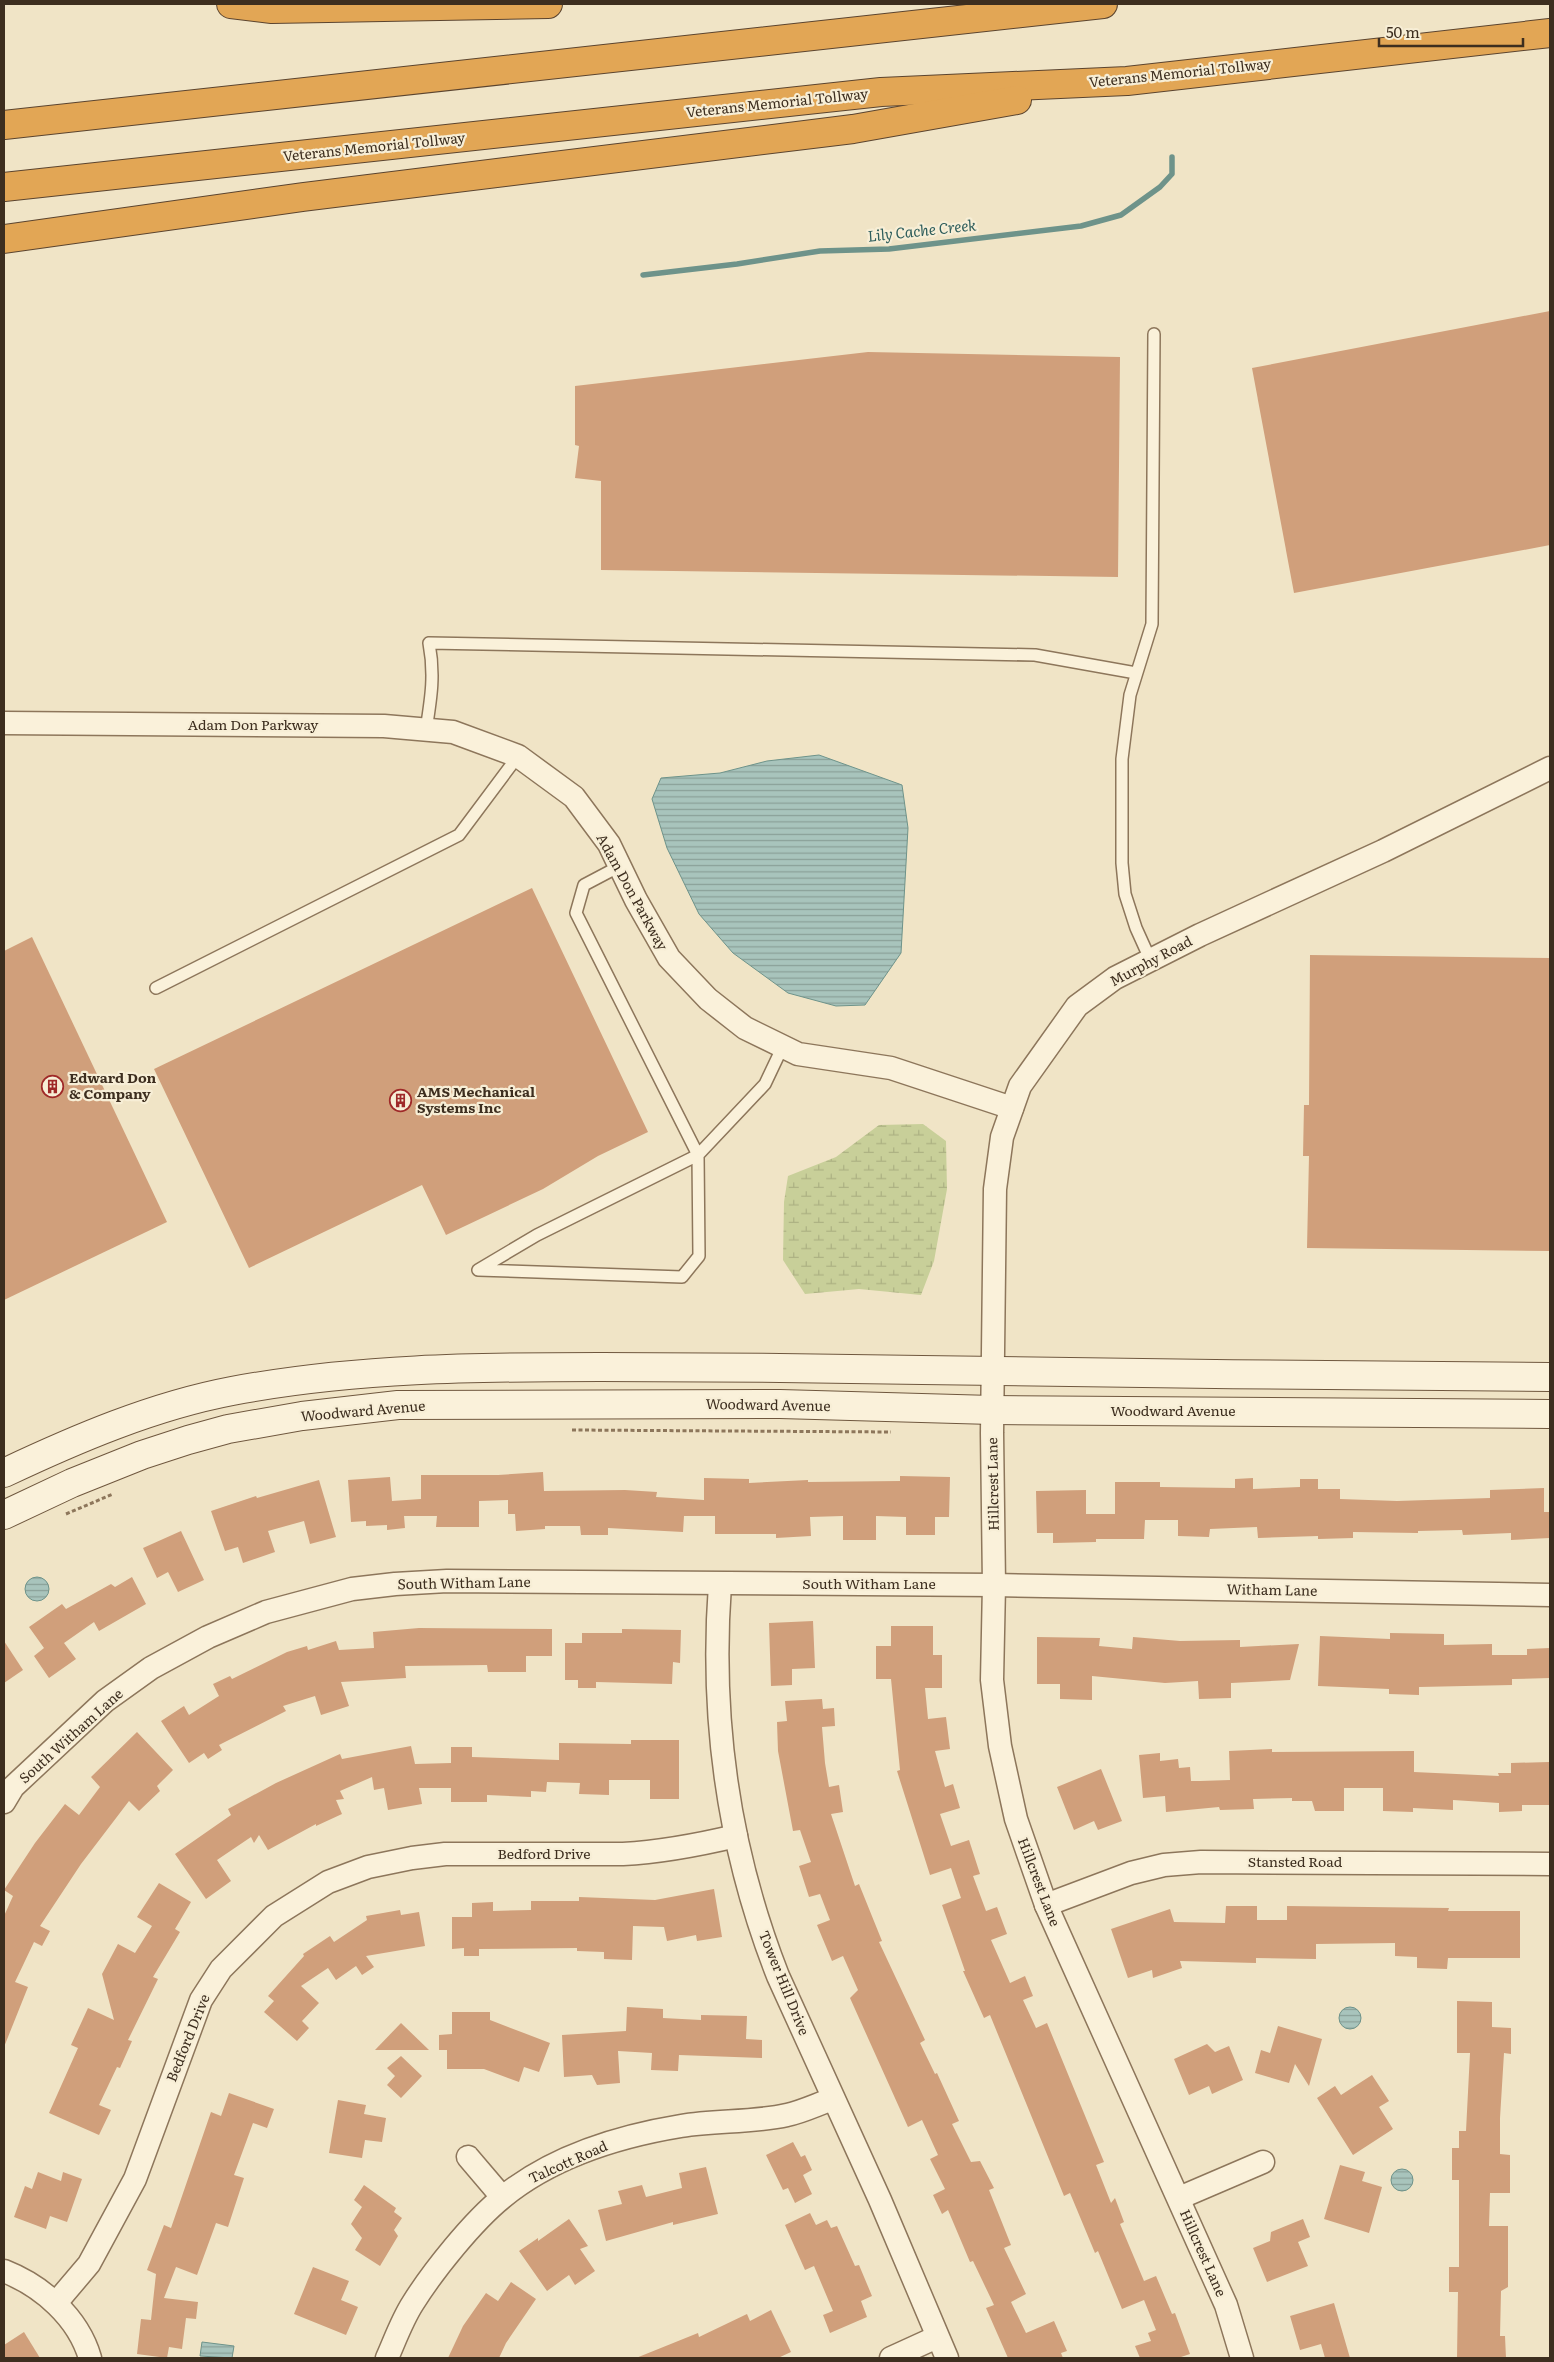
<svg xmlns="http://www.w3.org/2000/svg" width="1554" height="2362" font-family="Literata,serif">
	<defs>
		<pattern id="wetland-marsh" width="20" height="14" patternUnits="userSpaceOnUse" patternTransform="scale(1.25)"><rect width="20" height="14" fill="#c8cf99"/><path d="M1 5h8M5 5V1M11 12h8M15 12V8" fill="none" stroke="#adb283"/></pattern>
		<pattern id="water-rules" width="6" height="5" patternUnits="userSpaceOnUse" patternTransform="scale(1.25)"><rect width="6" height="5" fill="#a8c4bc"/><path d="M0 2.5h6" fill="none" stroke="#8aa098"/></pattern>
	</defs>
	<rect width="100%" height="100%" fill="#f0e4c6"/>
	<path fill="url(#wetland-marsh)" d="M923,1124l23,17 1,48 -13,72 -13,34 -62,-6 -54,5 -22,-34 1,-58 4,-26 48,-19 43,-32z"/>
	<g fill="url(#water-rules)" stroke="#6e938a">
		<path d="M819,755l83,30 6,43 -7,125 -36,52 -29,1 -48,-13 -55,-40 -34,-39 -32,-66 -15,-49 9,-21 59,-5 47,-12z"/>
		<circle cx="37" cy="1589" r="12"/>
		<circle cx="1350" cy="2018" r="11"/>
		<circle cx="1402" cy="2180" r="11"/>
		<path d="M202,2342l32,4 -2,12 -32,-2z"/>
	</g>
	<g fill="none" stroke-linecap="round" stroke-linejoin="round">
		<path stroke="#6e938a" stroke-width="5.5" d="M643,275l94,-11 83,-13 69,-2 192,-23 40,-11 39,-28 12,-13v-17"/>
	</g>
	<g fill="#d09f7b">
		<path d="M1550,311v234l-256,48 -42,-225z"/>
		<path d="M868,352l252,5 -2,220 -517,-7v-89l-26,-3 4,-32 -4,-1v-59z"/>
		<path d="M532,888l116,244 -50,24 -55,33 -97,46 -24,-50 -173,83 -95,-199z"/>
		<path d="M32,937l135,285 -163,78v-349z"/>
		<path d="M1310,955l240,3v293l-243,-3 2,-92h-6l1,-51h5z"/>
		<path d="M543,1472l1,19 81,-1 32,2 -1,5 48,3v-22l45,1v4l59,-3v2l92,-1v-5l50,1 -1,40h-14v18h-29v-18l-30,-1v24h-33v-24l-33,1 1,19 -35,2v-4h-61v-18h-31l-1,16 -75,-4v7h-27l-1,-9h-35v3l-29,2 -1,-17h-7v-14l-29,1v26h-43l1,-11h-33l1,12 -18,2v-5l-21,1v-5l-15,1 -3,-42 42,-3 2,24 29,-2v-24h77z"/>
		<path d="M1253,1478v11l47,-2v-8h18v10h22v10l57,2 93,-3v-8l54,-2v24h6v26l-39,2v-7l-48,2 -1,-5 -44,1v2l-65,-1v6l-35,1v-3l-60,2 -1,-11 -47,2 -1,8 -31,-1v-16h-33l-1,19h-48v3l-43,1v-10h-16l-1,-42 50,-1v24h29v-32h45v5l75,1v-9z"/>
		<path d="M319,1480l17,57 -26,7 -6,-23 -36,10 7,21 -32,11 -5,-16 -13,4 -14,-40 45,-15 1,2z"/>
		<path d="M181,1531l23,49 -26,12 -10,-20 -11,6 -14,-30z"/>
		<path d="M132,1577l14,27 -47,27 -5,-9 -30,21 12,16 -27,19 -15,-22 10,-8 -15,-21 33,-23 4,5 45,-25 4,3z"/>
		<path d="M813,1621l2,47 -23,1v16l-21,1 -2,-63z"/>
		<path d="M891,1626h42v29h9v33h-17l3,31 18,-2 4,32 -15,2 10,36 8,-3 7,24 -20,6 11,32 18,-6 11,34 -7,2 13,35 11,-4 10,27 -16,6 19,43 15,-7 8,20 -10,4 13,28 11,-5 57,139 -8,3 15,38 4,-5 9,24 -4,2 24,57 12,-5 16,38 3,-1 15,41 -12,4h-38l-5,-12 16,-5 -3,-8 8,-3 -12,-30 -22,9 -24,-58 -3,2 -25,-60 -6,3 -74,-181 -6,3 -21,-47h2l-23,-66 19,-7 -10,-30 -21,7 -33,-104 3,-1 -9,-91h-15v-33h15z"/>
		<path d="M419,1628l133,1v27h-26v16h-38l-1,-7 -82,1 1,12 -65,4 8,24 -28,9 -6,-19 -32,10 3,5 -67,34 3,5 -14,9 -4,-6 -15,10 -28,-42 23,-15 5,9 30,-19 -6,-12 17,-8 2,3 55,-27 20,-6 1,4 28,-9 3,9 35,-2 -1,-16z"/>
		<path d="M622,1629l59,1 -1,33 -7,-1 -1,22 -76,-2v6h-18v-8h-13v-37h17v-10h40z"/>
		<path d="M1390,1633l54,1v11l48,-1v11h35v-6l23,-1v30l-38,1v6l-93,2v8l-30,-1v-5l-71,-3 2,-50 70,3z"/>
		<path d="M1037,1637l63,1 -1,8 33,3 1,-12 47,4 60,-1v7l59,-3 -9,36 -59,3v15l-32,1 -1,-18 -33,2 -73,-7v24l-32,-1v-15h-23z"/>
		<path d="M4,1641l19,29 -19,13z"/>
		<path d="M822,1699l1,10 11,-1 1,18 -13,1 3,36 4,24 10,-2 4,27 -12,2 24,72 4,-2 23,57 -3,1 46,98 -5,3 15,31 2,-1 22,48 -7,3 19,38 9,-1 14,27 -5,2 22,55 -7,3 22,46 -15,8 15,31 28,-12 13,30 -6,2 2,5h-55l-22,-50 8,-3 -21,-44 -3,1 -22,-52 -6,4 -9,-19 12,-6 -15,-30 8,-4 -16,-35 -14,7 -58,-129 8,-8 -15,-34 -11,5 -15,-36 13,-5 -10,-26 -11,3 -10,-31 12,-4 -11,-32 -7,1 -15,-80 -1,-29 10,-1 -2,-20z"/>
		<path d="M137,1732l36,38 -16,16 3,5 -21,20 -10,-10 -48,63 -41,62 10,5 -8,15 -8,-4 -19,40 13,5 -24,60v-131l9,-20 -9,-6 31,-47 30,-39 14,11 21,-28 -9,-10z"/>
		<path d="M631,1740h48v59h-29v-19h-41v15l-30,-1 1,-11 -33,-1 -1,10 -15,-1v6l-44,-2v7h-36v-14h-32l3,16 -34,6 -4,-22 -10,2 -2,-13 -32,14 4,8 -8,1 6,14 -26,12v-2l-48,26 -9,-15 -5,8 -3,-6 -34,23 14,21 -25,18 -31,-45 56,-39 -3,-6 48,-26 64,-29 2,5 69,-13 4,18 36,-1v-16h21v10l87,3v-17l72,1z"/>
		<path d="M1272,1749v3l142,-1v21l85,4 -1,-3h13v-10l38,-1 1,43h-28v6l-23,1v-9l-46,-3v10l-40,-2v4l-30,-1v-23h-39v23h-29l-3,-10h-20v-3l-39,1 1,10 -34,1 -1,-3 -53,5 -1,-16 -22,2 -4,-43 21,-2v8l18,-2 1,9 11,-1 1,14h9l30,-1 -1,-29z"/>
		<path d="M1101,1769l21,52 -24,9 -4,-9 -20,9 -17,-43z"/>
		<path d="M159,1883l32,19 -16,27 5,3 -27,45 5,2 -30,61 4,1 -12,27 -3,-1 -18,38 12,5 -12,25 -50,-22 29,-65 -7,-3 17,-37 26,12 -12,-46 16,-30 17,9 17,-27 -15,-9z"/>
		<path d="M714,1889l8,48 -25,4 -1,-6 -29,6 -3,-14 -31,-1 -1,34 -28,-1v-7l-27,-1v-3l-98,1v7h-15v-8l-12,1v-32h20v-14l21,-1v9l38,-1v-9h48v-4l76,3z"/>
		<path d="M1226,1906h31v14h30v-14l162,2 -1,3h72v47h-72l-1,11 -30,-1v-11l-22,-1v-13l-79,1v15l-60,-1v5l-76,-2 2,7 -29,10 -1,-8 -24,8 -17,-49 59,-20 4,13 51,1z"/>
		<path d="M400,1910l1,5 18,-3 6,34 -59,10 8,11 -12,8 -6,-9 -20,14 -8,-12 -27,18 18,17 -17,18 7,7 -12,13 -33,-29 10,-11 -6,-5 36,-40 -1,-2 27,-18 4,6 33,-22 -1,-4z"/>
		<path d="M1457,2001l35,1v25l19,1v26l-7,-1 -4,65v36l10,1v38h-20l-1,33h19v61l-7,4 -1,45h5l1,22h-49l1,-66h-9v-25h10v-87h-7v-32h7v-17h7l4,-78h-13z"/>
		<path d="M627,2007l36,2v9l38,2v-5l46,1 -1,23 16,1v18l-83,-3 -1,16 -27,-1 1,-17 -34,-2 2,32 -23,2 -5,-10 -28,2 -2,-42 64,-4z"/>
		<path d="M452,2012h38v8l60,23 -11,29 -15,-5 -5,15 -35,-13h-37v-19h-8v-15l13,-1z"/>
		<path d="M401,2023l28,27h-54z"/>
		<path d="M1278,2026l44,13 -13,47 -14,-22 -6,19 -34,-10 6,-23 9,3z"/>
		<path d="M1207,2044l8,8 14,-6 14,34 -31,14 -3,-8 -20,9 -15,-36z"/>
		<path d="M401,2056l21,20 -21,22 -14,-13 8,-9 -8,-8z"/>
		<path d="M1372,2075l17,26 -10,6 14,22 -40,26 -36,-57 18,-12 6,9z"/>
		<path d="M229,2093l45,16 -7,19 -14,-5 -19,52 10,3 -16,49 -12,-4 -19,52 -21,-8 -12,31 34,4 -2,17 -10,-1 -4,31 -13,-2 -2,11 -30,-4 4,-35 10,1 5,-46 -9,-4 17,-45 7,3 40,-116 10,4z"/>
		<path d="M338,2100l28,5 -2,9 22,4 -4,24 -17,-2 -3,18 -33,-5z"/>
		<path d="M793,2142l8,15 4,-2 7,15 -9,5 9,19 -17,9 -7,-15 -5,2 -17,-35z"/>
		<path d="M1340,2165l25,7 -3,9 20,6 -13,46 -45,-14z"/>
		<path d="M706,2167l12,47 -45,11v-3l-67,19 -8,-31 24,-6 -4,-13 24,-6 4,12 36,-9 -3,-15z"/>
		<path d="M38,2172l23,9 2,-9 19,7 -15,43 -17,-6 -4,13 -32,-12 11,-31 7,3z"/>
		<path d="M364,2185l32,23 -2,4 8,6 -8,12 4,6 -18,30 -25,-16 7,-12 -11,-14 11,-17 -8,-7z"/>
		<path d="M810,2213l6,12 11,-5 4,8 6,-2 18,40 4,-1 13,31 -11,5 6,16 -37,16 -7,-18 10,-4 -19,-45 -9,4 -20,-45z"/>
		<path d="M569,2219l19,27 -8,3 15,22 -20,14 -6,-10 -22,16 -28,-40 19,-13v3z"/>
		<path d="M1303,2219l7,18 -12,5 10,24 -41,16 -14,-34 17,-7 1,-9z"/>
		<path d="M313,2267l36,14 -8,19 17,7 -12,28 -52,-21z"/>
		<path d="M511,2282l25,17 -30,44 -7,15h-51l15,-32 23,-33 12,8z"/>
		<path d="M1334,2303l16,55h-25l-4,-14 -21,6 -10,-34z"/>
		<path d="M771,2310l20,42 -13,6h-142l62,-25 1,4 48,-23 3,7z"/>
		<path d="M24,2332l16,26h-36v-13z"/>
	</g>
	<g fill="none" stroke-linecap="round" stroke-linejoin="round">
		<defs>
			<g id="lane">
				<path d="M426,730c5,-32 9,-55 3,-87l606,12 101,18"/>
				<path d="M620,866l-36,19 -8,28 122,242 -161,80 -59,35 204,7 17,-21 -1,-101 67,-71 18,-38"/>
				<path d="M1150,959l-14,-31 -11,-34 -3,-31v-104l8,-64 22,-71 2,-290"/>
				<path d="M156,988l303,-153 59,-79"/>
			</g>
			<g id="street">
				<path d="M4,723l380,3 69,6 65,24 56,41 35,47 27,56 33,58 39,41 37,29 53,26 93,14 121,40"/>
				<path d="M720,1584c-10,135 8,265 58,392l102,224 67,158"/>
				<path d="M4,1802l9,-15 92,-86 46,-33 57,-31 58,-25 86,-23 43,-5 52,-3 547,4 556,10"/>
				<path d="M1046,1905l85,-32 33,-8 37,-3 349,2"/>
				<path d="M468,2157l34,40"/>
				<path d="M1179,2198l84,-36"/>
				<path d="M4,2271c38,15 74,46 86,87"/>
				<path d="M56,2303l33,-39 46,-85 66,-179 20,-31 53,-53 54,-34 40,-15 44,-9 33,-4h178c39,-2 75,-9 113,-18"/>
				<path d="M387,2358c8,-18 15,-38 26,-55 20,-32 60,-82 90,-106 49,-40 117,-61 178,-71 35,-6 71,-3 106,-11 15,-3 31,-11 46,-16"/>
				<path d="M891,2358l46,-21"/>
				<path d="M1242,2358l-16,-53 -180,-400 -30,-86 -16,-73 -8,-66 2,-95 -2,-152 3,-244 7,-52 18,-51 57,-80 38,-28 85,-43 183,-84 167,-83"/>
			</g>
			<g id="secondary">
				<path d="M4,1473c72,-34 149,-67 228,-82 122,-23 245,-24 368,-24 107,0 215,1 322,3 209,4 419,5 628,7"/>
				<path d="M4,1515l68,-32 70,-28 46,-15 40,-11 74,-13 96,-11 382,-1 212,6 558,4"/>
			</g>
			<g id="highway">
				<path d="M231,4l41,5 276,-5"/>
				<path d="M4,125l1099,-121"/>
				<path d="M4,187l877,-95 246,-11 423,-48"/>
				<path d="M4,239l299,-42 550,-68 164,-29"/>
			</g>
		</defs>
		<use href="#lane" stroke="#8d765b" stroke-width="14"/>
		<use href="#street" stroke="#8d765b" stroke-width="25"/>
		<use href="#secondary" stroke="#6f573e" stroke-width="30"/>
		<use href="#highway" stroke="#5b442f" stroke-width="30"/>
		<g stroke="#8d765b" stroke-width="3" stroke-dasharray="4 2.5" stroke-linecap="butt">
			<path d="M572,1430l319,2"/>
			<path d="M66,1514l47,-20"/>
		</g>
		<use href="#lane" stroke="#faf1da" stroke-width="11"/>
		<use href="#street" stroke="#faf1da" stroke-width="22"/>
		<use href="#secondary" stroke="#faf1da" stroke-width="28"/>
		<use href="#highway" stroke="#e2a655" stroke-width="28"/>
	</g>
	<defs>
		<symbol id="building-ring" viewBox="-11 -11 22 22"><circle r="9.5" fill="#f7eed6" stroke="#9f2928" stroke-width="1.5"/><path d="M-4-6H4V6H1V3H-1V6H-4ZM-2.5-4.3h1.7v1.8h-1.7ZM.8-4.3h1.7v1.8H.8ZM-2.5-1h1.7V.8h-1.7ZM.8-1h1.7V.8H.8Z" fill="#9f2928"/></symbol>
	</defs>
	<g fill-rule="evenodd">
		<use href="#building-ring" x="40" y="1074" width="25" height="25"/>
		<use href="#building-ring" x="388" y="1088" width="25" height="25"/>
	</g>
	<g text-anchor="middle" stroke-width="4.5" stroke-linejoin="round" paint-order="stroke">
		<g font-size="14" fill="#3d2e1f" stroke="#f7eed6">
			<text transform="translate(1180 73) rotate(-6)" y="5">Veterans Memorial Tollway</text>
			<text transform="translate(777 103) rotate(-6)" y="5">Veterans Memorial Tollway</text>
			<text transform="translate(374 147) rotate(-6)" y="5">Veterans Memorial Tollway</text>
			<text x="253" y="730">Adam Don Parkway</text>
			<text transform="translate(632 892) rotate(61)" y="5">Adam Don Parkway</text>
			<text transform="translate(1151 961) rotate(-28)" y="5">Murphy Road</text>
			<text transform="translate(768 1405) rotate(1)" y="5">Woodward Avenue</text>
			<text transform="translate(363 1411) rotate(-5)" y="5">Woodward Avenue</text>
			<text x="1173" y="1416">Woodward Avenue</text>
			<text transform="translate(993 1484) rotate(-91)" y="5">Hillcrest Lane</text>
			<text transform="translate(464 1583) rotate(-1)" y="5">South Witham Lane</text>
			<text x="869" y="1589">South Witham Lane</text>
			<text transform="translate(1272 1590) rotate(1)" y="5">Witham Lane</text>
			<text transform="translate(71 1736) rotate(-42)" y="5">South Witham Lane</text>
			<text x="544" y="1859">Bedford Drive</text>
			<text x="1295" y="1867">Stansted Road</text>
			<text transform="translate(1039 1882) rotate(69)" y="5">Hillcrest Lane</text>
			<text transform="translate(784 1983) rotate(68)" y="5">Tower Hill Drive</text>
			<text transform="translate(188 2038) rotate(-68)" y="5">Bedford Drive</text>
			<text transform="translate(568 2162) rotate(-24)" y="5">Talcott Road</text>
			<text transform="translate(1203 2253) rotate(66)" y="5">Hillcrest Lane</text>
		</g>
		<g font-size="14" font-weight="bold" fill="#3d2e1f" stroke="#f7eed6" text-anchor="start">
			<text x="69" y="1083">Edward Don<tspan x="69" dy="16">&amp; Company</tspan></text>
			<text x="417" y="1097">AMS Mechanical<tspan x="417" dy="16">Systems Inc</tspan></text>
		</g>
		<g font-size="15" font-style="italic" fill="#2e5d5b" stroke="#f7eed6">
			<text transform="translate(922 231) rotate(-6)" y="5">Lily Cache Creek</text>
		</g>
	</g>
	<rect width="1554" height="2362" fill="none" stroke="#3d2e1f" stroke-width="10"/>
	<path d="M1379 38v8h144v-8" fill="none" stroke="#3d2e1f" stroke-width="2.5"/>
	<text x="1386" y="38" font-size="15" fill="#3d2e1f" stroke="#f7eed6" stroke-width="4" paint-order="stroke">50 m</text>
</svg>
